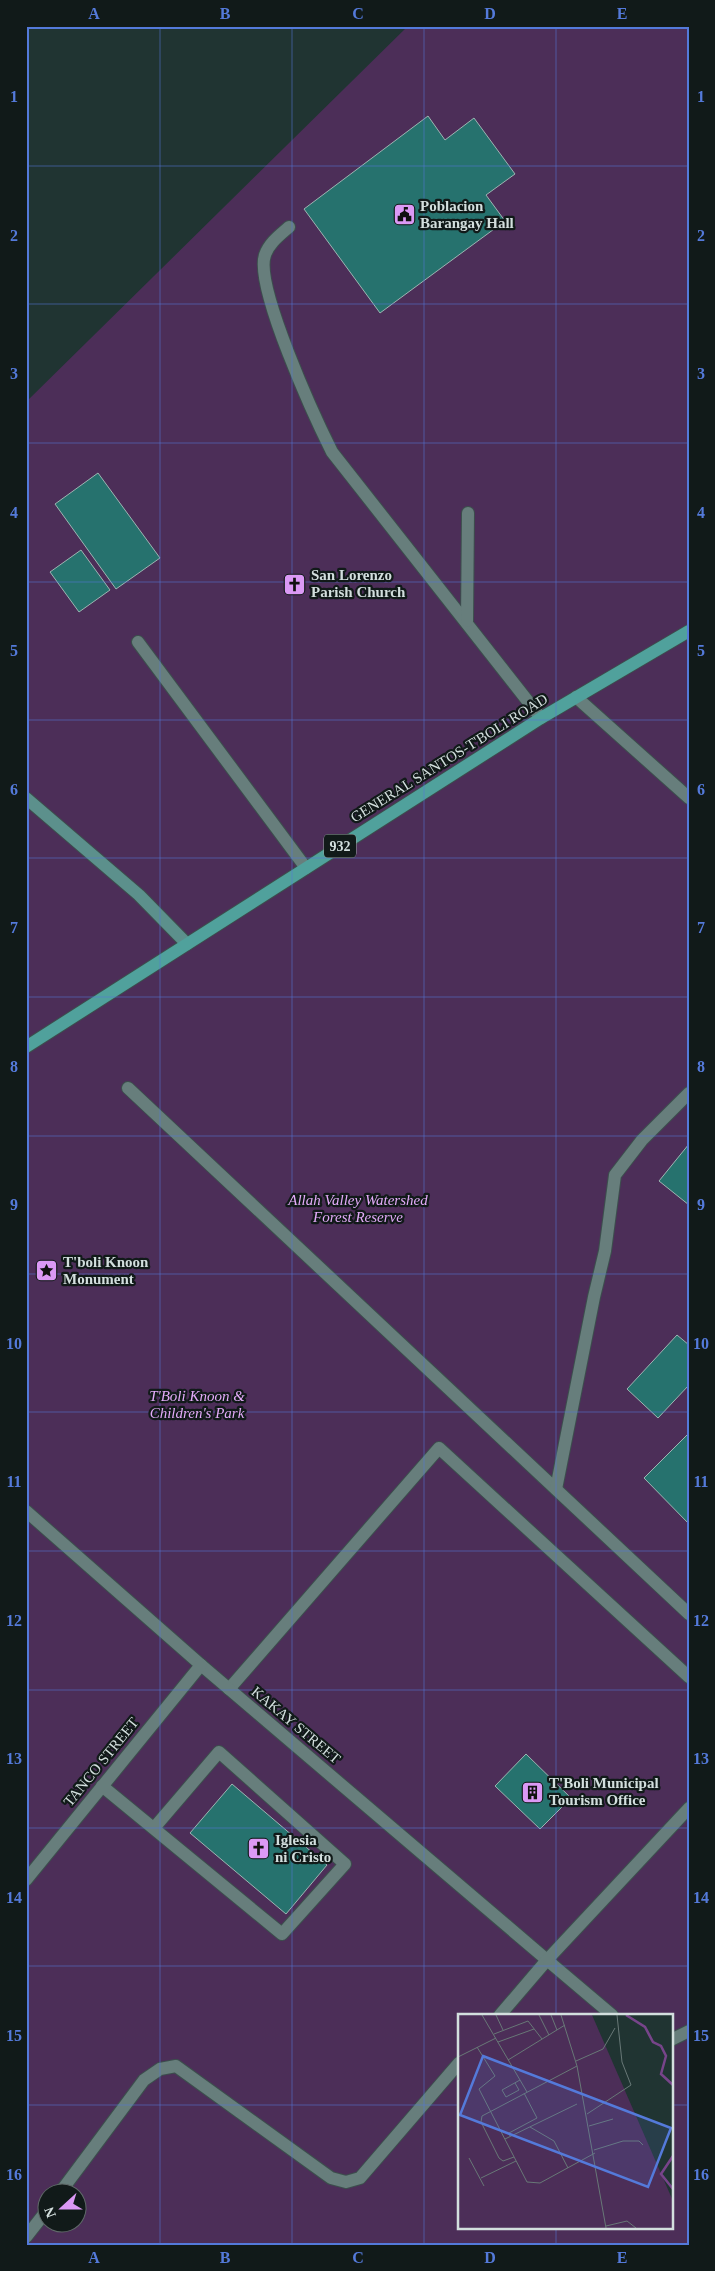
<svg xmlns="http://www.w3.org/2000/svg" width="715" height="2271" font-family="'Times New Roman',serif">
	<rect width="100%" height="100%" fill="#203432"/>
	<path fill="#4c2e58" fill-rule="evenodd" d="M408,26h281v2219h-663v-1843zM459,2015h212v212h-212zM48,2194h30v30h-30z"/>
	<g fill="#26726e" stroke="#9db5b2">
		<path d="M428,116l17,24 29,-22 41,56 -29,21 19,26 -125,92 -76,-104z"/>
		<path d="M98,473l62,85 -44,31 -61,-85z"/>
		<path d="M81,550l29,40 -31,22 -29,-40z"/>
		<path d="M689,1144v61l-30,-24z"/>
		<path d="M677,1335l12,10v40l-31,33 -31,-29z"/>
		<path d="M689,1433v91l-45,-46z"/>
		<path d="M526,1754l45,44 -31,31 -45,-43z"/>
		<path d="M232,1784l95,81 -41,49 -96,-81z"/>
	</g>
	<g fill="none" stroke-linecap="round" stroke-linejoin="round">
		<defs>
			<g id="lane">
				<path d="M289,227c-9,8 -20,16 -24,28 -11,31 51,165 67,197l209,266"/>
				<path d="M467,621l1,-108"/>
				<path d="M138,642l168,226"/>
				<path d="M128,1088l561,526"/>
				<path d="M556,1489l38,-192 11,-46 10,-76 27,-35 47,-47"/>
				<path d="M229,1689l210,-241 250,229"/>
				<path d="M102,1786l180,148 63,-70 -126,-112 -65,76"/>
				<path d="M547,1960l65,55"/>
				<path d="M671,2040l18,-9"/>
			</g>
			<g id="street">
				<path d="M576,697l113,101"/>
				<path d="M26,1511l175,154 346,295"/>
				<path d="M26,1880l175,-215"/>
				<path d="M500,2015l47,-55 142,-152"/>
				<path d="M59,2194l85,-114 16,-11 16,-3 155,112 15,4 14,-4 99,-115"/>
				<path d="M26,2237l22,-28"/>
			</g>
			<path id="secondary" d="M26,798l113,97 48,49"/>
			<path id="primary" d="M26,1047l515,-329 148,-87"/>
		</defs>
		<use href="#lane" stroke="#3c4f4d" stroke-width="14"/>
		<use href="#street" stroke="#3c4f4d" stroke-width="14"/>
		<use href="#secondary" stroke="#3c4f4d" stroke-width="14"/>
		<use href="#primary" stroke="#3c4f4d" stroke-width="14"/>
		<use href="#lane" stroke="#677e7c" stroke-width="12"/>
		<use href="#street" stroke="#677e7c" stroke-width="12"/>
		<use href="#secondary" stroke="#5c908c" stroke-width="12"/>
		<use href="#primary" stroke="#50a19c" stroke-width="12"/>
	</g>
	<path fill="none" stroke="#547ada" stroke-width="1" stroke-opacity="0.55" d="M160,26v2219M292,26v2219M424,26v2219M556,26v1989M26,166h663M26,304h663M26,443h663M26,582h663M26,720h663M26,858h663M26,997h663M26,1136h663M26,1274h663M26,1412h663M26,1551h663M26,1690h663M26,1828h663M26,1966h663M26,2105h433M671,2105h18M556,2227v18"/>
	<defs>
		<symbol id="civic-square" viewBox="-11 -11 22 22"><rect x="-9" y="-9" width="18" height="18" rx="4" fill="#db99f5" stroke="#111a19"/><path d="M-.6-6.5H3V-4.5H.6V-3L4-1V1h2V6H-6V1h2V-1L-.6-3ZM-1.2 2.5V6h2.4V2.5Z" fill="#111"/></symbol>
		<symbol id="church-square" viewBox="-11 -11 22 22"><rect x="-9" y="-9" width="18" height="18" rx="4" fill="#db99f5" stroke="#111a19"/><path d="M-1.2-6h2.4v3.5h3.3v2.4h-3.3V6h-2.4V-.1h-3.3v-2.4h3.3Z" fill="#111"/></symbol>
		<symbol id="sight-square" viewBox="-11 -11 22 22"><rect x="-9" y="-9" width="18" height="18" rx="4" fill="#db99f5" stroke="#111a19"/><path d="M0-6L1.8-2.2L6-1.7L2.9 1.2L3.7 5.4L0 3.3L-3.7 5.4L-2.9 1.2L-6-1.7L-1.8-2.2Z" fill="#111"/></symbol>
		<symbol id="building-square" viewBox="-11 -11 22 22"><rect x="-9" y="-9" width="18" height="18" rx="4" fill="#db99f5" stroke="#111a19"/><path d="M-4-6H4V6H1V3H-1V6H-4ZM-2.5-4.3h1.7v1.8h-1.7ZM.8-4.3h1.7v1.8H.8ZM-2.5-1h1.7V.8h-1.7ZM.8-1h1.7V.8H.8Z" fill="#111"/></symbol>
	</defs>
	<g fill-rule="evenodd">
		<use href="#civic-square" x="392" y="202" width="25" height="25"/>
		<use href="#church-square" x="282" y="572" width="25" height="25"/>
		<use href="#sight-square" x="34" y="1258" width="25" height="25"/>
		<use href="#building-square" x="520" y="1780" width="25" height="25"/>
		<use href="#church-square" x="246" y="1836" width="25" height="25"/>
	</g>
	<g text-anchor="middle" stroke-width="4.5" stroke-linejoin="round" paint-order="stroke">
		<rect fill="#111a19" stroke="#99a4a3" stroke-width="1" x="324" y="834.5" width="32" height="23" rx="4"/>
		<g font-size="14" font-weight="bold" fill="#d3dfde">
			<text x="340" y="851">932</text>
		</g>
		<g font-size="15" font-weight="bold" fill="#d3dfde" stroke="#111a19" text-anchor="start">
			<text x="420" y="211">Poblacion<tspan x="420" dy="17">Barangay Hall</tspan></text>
			<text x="311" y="580">San Lorenzo<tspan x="311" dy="17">Parish Church</tspan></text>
			<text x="63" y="1267">T'boli Knoon<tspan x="63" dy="17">Monument</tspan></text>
			<text x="549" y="1788">T'Boli Municipal<tspan x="549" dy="17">Tourism Office</tspan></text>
			<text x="275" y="1845">Iglesia<tspan x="275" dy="17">ni Cristo</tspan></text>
		</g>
		<g font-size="15" fill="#d3dfde" stroke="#111a19">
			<text transform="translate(449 758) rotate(-32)" y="5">GENERAL SANTOS-T'BOLI ROAD</text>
			<text transform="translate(296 1725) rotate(40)" y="5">KAKAY STREET</text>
			<text transform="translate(101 1762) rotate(-51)" y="5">TANCO STREET</text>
		</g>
		<g font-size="15" font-style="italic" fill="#e3abf9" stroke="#111a19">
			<text x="358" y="1205">Allah Valley Watershed<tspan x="358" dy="17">Forest Reserve</tspan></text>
			<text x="197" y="1401">T'Boli Knoon &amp;<tspan x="197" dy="17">Children's Park</tspan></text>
		</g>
	</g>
	<g transform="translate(458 2014)">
		<rect width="215" height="215" fill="#203432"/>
		<path d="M0,1h134l81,186v27h-215z" fill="#4c2e58"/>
		<path fill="none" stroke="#77448a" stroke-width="2.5" d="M168,1l19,12 8,15 8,4 5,10 -5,18 12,11M215,142l-12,18 12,15"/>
		<path fill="none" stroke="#687877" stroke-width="1" d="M24,1l45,77M38,1l7,15M81,1l10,20M93,1l6,15M103,1l16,51 29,162M36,20l34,-13 14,18M40,28l36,-13M19,33l18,29 -16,13 48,93 13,1 55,-30M0,43l38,-19M50,46l57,-35M118,47l27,-12 12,-21M57,69l4,7 -13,7 -4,-7 18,-10M129,100l44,-29 -9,-23 -5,-47M131,112l24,-7M72,113l24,14 14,27M52,122l-1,-3 28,-15 -13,-25M47,125l72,-35M136,136l29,-9h16l4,4M56,143l-11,4 -4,-3 -18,-36 1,-6 95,-50M11,144l15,28M23,164l35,-17M148,212l21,-5 9,7"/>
		<path fill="#547ada" fill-opacity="0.15" stroke="#547ada" stroke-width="2.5" d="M25,42l188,72 -23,59 -188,-72z"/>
		<rect width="215" height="215" fill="none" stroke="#d3dfde" stroke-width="2.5"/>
	</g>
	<rect width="715" height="2271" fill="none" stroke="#111a19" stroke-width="55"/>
	<g transform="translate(62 2208) rotate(249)"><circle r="24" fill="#111a19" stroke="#5f6968"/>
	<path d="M0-4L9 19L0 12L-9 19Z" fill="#db99f5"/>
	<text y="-8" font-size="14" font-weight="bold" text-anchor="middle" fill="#d3dfde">N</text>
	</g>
	<rect x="28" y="28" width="660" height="2216" fill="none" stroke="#547ada" stroke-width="2"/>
	<g font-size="16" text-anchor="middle" font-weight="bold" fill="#547ada">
		<text x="94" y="19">A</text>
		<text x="225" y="19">B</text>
		<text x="358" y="19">C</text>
		<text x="490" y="19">D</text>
		<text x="622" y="19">E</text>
		<text x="14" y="102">1</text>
		<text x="701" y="102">1</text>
		<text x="14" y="241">2</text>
		<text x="701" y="241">2</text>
		<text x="14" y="379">3</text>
		<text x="701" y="379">3</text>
		<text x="14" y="518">4</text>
		<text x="701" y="518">4</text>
		<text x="14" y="656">5</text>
		<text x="701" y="656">5</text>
		<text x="14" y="795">6</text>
		<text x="701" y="795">6</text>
		<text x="14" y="933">7</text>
		<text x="701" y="933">7</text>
		<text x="14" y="1072">8</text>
		<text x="701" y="1072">8</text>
		<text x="14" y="1210">9</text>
		<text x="701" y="1210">9</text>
		<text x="14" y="1349">10</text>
		<text x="701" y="1349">10</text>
		<text x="14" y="1487">11</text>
		<text x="701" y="1487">11</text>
		<text x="14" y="1626">12</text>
		<text x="701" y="1626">12</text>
		<text x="14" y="1764">13</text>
		<text x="701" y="1764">13</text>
		<text x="14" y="1903">14</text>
		<text x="701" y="1903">14</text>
		<text x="14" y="2041">15</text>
		<text x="701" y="2041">15</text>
		<text x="14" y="2180">16</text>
		<text x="701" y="2180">16</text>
		<text x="94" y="2263">A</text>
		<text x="225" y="2263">B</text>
		<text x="358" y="2263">C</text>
		<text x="490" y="2263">D</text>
		<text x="622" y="2263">E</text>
	</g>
</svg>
